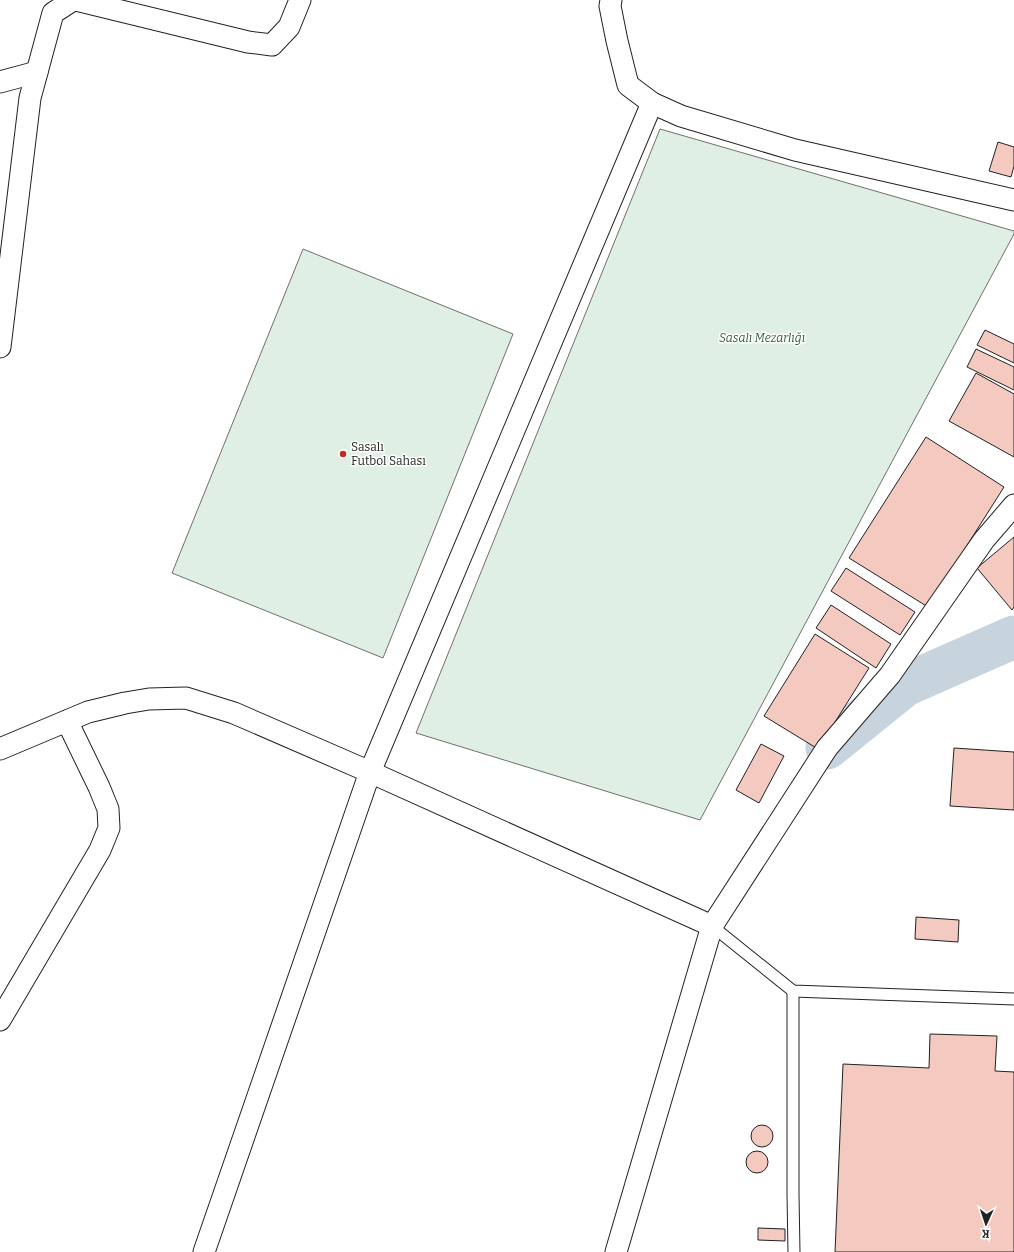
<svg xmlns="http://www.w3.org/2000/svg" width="1014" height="1252" font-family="Bitter,serif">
	<rect width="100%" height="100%" fill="#fff"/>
	<g fill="#e0efe3" stroke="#6f6f6f">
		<path d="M660,129l354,102v3l-314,586 -284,-87z"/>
		<path d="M303,249l210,85 -130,324 -211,-85z"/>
	</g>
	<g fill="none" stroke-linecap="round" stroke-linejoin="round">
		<path stroke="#c7d3dd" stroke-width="43" d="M827,748l78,-63 109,-48"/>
	</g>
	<g fill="#f3c9c0" stroke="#222">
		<path d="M998,142l16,5v19l-3,11 -22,-6z"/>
		<path d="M985,330l29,14v19l-37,-18z"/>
		<path d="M976,349l38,18v23l-47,-23z"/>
		<path d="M976,373l38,21v63l-65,-36z"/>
		<path d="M926,437l78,50 -76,120 -79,-49z"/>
		<path d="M1014,537v70l-2,3 -35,-42z"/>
		<path d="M846,568l69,44 -15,23 -69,-44z"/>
		<path d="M831,605l60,39 -15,24 -60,-40z"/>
		<path d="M815,634l54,34 -51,81 -54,-33z"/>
		<path d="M761,744l23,12 -25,47 -23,-13z"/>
		<path d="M954,748l60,4v58l-64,-4z"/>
		<path d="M916,917l43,3 -1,22 -43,-3z"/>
		<path d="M930,1034l67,2 -2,35 19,1v180h-179l8,-188 86,4z"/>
		<circle cx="762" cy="1136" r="11"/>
		<circle cx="757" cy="1162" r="11"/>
		<path d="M758,1228l27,1v12l-27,-1z"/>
	</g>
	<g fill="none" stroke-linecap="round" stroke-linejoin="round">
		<defs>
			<g id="lane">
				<path d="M712,926l81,65 221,8"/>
				<path d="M793,991v203l1,58"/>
			</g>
			<g id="street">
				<path d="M76,0l172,42 24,3 17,-18 11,-27"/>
				<path d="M611,0l-1,6 7,35 11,44 24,18 29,13 114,34 219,50"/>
				<path d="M0,82l37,-10"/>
				<path d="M0,347l30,-249 23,-85 20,-13"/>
				<path d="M0,749l88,-37 37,-9 24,-4 37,-1 48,15 136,59 342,154"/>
				<path d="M0,1020l100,-170 9,-22 -1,-19 -9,-22 -32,-66"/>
				<path d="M204,1252l166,-480 282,-669"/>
				<path d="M616,1252l96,-326 115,-178 63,-73 94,-135 30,-35"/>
			</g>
		</defs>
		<use href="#lane" stroke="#222" stroke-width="13"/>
		<use href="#street" stroke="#222" stroke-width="23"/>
		<use href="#lane" stroke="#fff" stroke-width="11"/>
		<use href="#street" stroke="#fff" stroke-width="21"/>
	</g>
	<circle fill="#c62828" stroke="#fff" stroke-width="1.5" cx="343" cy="454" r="4"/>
	<g text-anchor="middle" stroke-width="3" stroke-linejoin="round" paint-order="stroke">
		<g font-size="12" font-style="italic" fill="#2f5e38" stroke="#fff">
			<text x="762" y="342">Sasalı Mezarlığı</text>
		</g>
		<g font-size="12" fill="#222" stroke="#fff" text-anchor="start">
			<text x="351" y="451">Sasalı<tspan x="351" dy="14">Futbol Sahası</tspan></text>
		</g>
	</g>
	<g transform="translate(986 1224) rotate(183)" stroke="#ffffff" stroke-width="3" paint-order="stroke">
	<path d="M0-3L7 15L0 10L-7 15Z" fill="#222222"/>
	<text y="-6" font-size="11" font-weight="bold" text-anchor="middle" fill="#222222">K</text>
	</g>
</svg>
